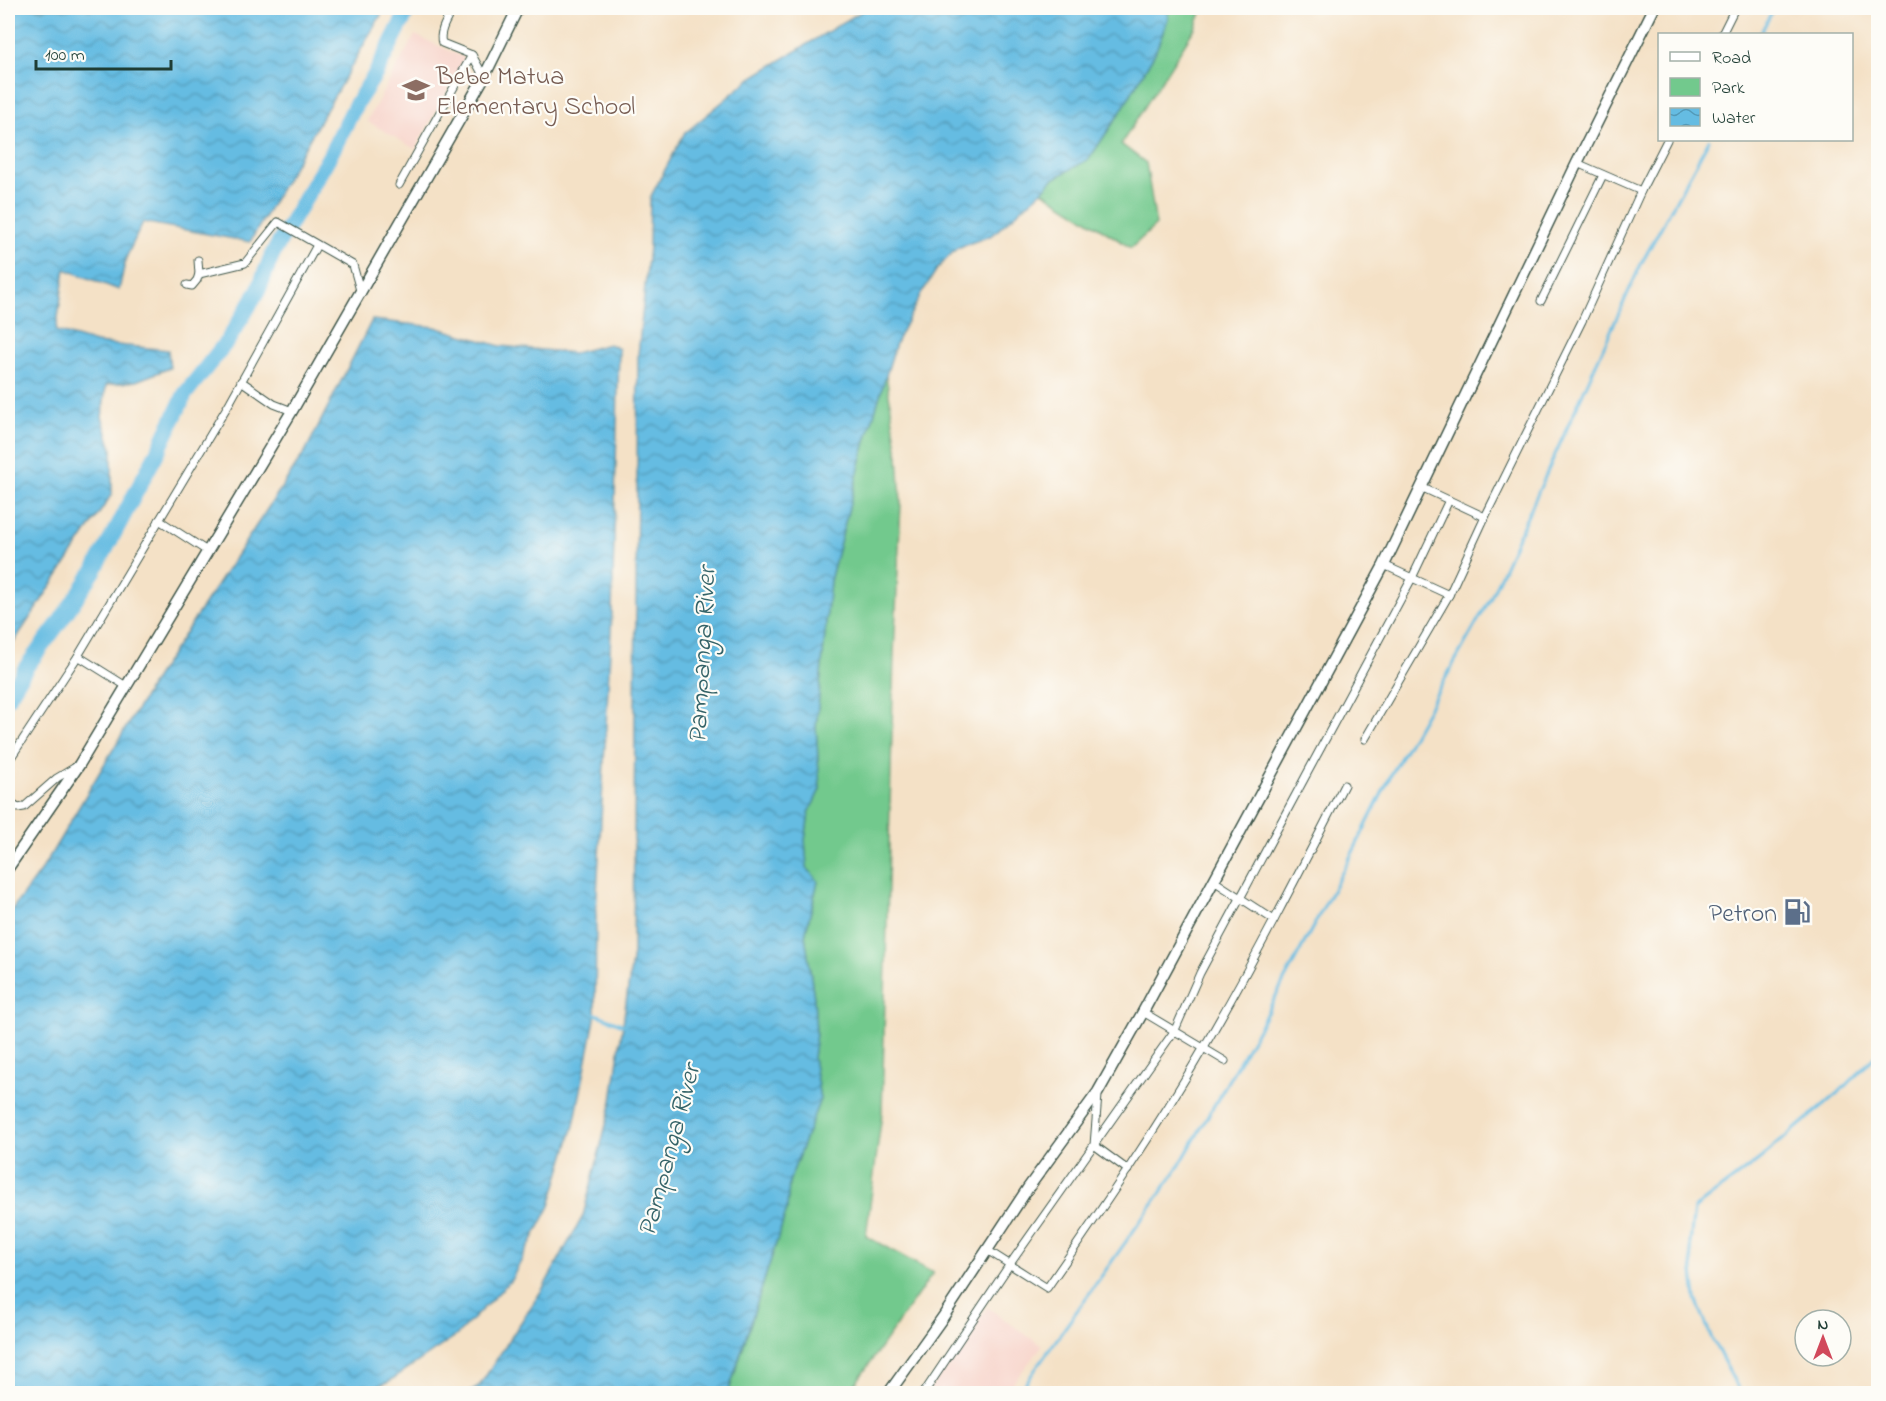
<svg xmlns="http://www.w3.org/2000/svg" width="1886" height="1401" font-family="'Indie Flower',sans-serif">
	<defs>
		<pattern id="water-waves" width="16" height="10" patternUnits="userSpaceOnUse" patternTransform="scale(1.5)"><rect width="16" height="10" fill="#65bce2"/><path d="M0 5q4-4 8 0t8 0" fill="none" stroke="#539ab8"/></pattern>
	</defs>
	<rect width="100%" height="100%" fill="#fdfcf7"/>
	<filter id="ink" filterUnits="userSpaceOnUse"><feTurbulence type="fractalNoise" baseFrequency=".0167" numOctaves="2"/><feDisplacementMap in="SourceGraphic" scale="12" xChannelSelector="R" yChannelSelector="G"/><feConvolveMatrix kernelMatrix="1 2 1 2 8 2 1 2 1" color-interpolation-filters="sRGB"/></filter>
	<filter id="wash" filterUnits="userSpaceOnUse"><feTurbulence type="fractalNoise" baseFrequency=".008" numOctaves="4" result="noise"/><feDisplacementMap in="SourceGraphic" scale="24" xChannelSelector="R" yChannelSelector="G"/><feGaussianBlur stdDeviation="1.35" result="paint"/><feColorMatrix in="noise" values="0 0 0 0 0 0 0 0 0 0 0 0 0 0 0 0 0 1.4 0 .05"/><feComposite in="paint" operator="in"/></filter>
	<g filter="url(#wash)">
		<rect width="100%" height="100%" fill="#f4e1c6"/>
		<g fill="#f7d1c7">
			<path d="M415,35l50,23 -50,91 -48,-28z"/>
			<path d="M987,1307l55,39 -37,47 -79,1z"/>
		</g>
		<g fill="#72c98d" stroke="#488360" stroke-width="1.5">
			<path d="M1169,8h34l-8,20 -74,116 25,19 10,62 -25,23 -89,-57 11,-12 36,-20 32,-48 34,-58 12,-32z"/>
			<path d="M886,374l12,81 3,48 -7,151 -12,459 -16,123 67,37 -84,120 -121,1 59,-185 2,-27 31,-83 -7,-41 3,-25 -2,-35 -9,-63 13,-54 -11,-13 -2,-28 4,-27 11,-24 -4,-61 14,-147 36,-140z"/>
		</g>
		<g fill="url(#water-waves)" stroke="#427c8b" stroke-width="1.5">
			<path d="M8,8h377l-135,234 -107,-20 -17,36 -7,32 -54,-21 -9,62 40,12 72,7 2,18 -34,13 -30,4 -4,32 10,32v45l-104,157z"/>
			<path d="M867,8h302l-2,13 -12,32 -34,58 -32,48 -36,20 -11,12 -50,44 -35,13 -20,21 -17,27 -24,47 -30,98 -36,140 -14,146 4,62 -11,24 -4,27 2,28 11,13 -13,54 9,63 2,35 -3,25 7,41 -31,83 -2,27 -59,184h-261l13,-8 62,-95 41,-74 29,-115 21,-148 5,-598 11,-108 1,-49 34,-64 67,-56z"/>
			<path d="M372,320l63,7 65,19 74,7 35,-9 10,5 -7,264 -16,300 -1,106 -21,106 -24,81 -39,74 -54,55 -69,47 -31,11h-349v-478l36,-49 112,-189 149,-225z"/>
		</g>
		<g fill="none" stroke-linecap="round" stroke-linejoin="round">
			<g stroke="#65bce2" stroke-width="3">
				<path d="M1760,34l14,-26"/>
				<path d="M593,1013l33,13"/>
				<path d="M1018,1394l160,-226 84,-146 92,-172 38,-77 98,-174 151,-335 68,-124"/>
				<path d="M1741,1394l-29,-55 -16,-40 -6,-56 4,-34 67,-51 86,-73 31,-32"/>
			</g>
			<path stroke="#65bce2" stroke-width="16" d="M8,697l19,-31 32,-43 35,-52 66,-124 25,-53 43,-54 30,-49 14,-36 58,-100 26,-51 20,-31 33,-65"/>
		</g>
	</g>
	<g filter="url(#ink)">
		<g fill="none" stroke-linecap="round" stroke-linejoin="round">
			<defs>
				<g id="street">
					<path d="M453,8c-5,10 -15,24 -11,35l30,12 12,22"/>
					<path d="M1722,34l13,-26"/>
					<path d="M1577,163l64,28"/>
					<path d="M399,185l73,-130"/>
					<path d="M198,260l1,14 46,-11 33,-41 75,43 8,29"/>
					<path d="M187,285l5,1 5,-6 2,-6"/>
					<path d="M1541,301l62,-126"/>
					<path d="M241,381l33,23 18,7"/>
					<path d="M1421,487l64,30"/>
					<path d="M159,520l48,31"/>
					<path d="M1384,565l65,30"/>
					<path d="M78,656l48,30"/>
					<path d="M1365,739l84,-144 36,-78 97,-196 59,-130 26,-51"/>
					<path d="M8,762l70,-106 152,-254 87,-157"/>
					<path d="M8,801l10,7 6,-1 33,-29 20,-12"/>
					<path d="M1214,881l60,39"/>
					<path d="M1143,1012l82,49"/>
					<path d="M1098,1095l-4,50 34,25"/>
					<path d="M987,1250l60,38c55,-79 109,-158 157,-241 50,-86 95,-174 140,-262"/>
					<path d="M923,1394l87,-130 165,-234 25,-57 212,-395 37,-78"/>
				</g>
				<g id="secondary">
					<path d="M8,868l71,-103 213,-354 192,-334 34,-69"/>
					<path d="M888,1394l55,-77 85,-129 70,-96 45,-80 241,-447 193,-402 77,-155"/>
				</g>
			</defs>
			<use href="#street" stroke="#3f564a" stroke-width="9"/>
			<use href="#secondary" stroke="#3f564a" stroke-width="13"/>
			<use href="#street" stroke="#fff" stroke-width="7"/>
			<use href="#secondary" stroke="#fff" stroke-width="10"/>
		</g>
	</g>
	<defs>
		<symbol id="school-bare" viewBox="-9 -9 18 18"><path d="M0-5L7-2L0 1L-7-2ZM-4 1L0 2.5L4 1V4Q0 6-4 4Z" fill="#8d6e63" stroke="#fdfcf7" stroke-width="2.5" paint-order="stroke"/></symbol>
		<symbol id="fuel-bare" viewBox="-9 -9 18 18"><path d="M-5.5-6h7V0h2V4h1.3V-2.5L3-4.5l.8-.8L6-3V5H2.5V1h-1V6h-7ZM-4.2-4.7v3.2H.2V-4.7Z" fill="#5c6f8a" stroke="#fdfcf7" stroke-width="2.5" paint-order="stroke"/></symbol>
	</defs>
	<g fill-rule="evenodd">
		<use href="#school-bare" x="397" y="71" width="38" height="38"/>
		<use href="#fuel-bare" x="1778" y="893" width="38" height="38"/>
	</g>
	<g text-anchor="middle" stroke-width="4.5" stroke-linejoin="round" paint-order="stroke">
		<g font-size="26" fill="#785e54" stroke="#fdfcf7" text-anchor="start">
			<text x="436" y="84">Bebe Matua<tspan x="436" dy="30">Elementary School</tspan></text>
		</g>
		<g font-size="26" fill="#4e5e75" stroke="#fdfcf7" text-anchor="end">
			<text x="1777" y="921">Petron</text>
		</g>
		<g font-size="27" font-style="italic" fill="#346368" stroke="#fdfcf7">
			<text transform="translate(701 655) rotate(-87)" y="9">Pampanga River</text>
			<text transform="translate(668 1150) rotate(-75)" y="9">Pampanga River</text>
		</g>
	</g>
	<rect width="1886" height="1401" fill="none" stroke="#fdfcf7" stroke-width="30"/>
	<rect x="1658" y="33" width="195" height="108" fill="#fdfcf7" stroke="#a4b0a9" stroke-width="1.5"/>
	<rect x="1670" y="52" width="30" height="9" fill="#ffffff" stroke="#a4b0a9" stroke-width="1.5"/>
	<text x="1712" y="63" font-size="18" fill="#1f3d34">Road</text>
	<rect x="1670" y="78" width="30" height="18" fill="#72c98d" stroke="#a4b0a9" stroke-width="1.5"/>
	<text x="1712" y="93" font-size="18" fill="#1f3d34">Park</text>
	<rect x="1670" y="108" width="30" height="18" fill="url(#water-waves)" stroke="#a4b0a9" stroke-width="1.5"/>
	<text x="1712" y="123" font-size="18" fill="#1f3d34">Water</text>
	<g transform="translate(1823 1338)"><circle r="28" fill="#fdfcf7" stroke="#a4b0a9" stroke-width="1.5"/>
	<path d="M0-4.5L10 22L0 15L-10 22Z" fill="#d1495b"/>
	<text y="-9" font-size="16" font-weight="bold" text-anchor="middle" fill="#1f3d34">N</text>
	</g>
	<path d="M36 60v9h135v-9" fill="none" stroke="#1f3d34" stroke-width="3"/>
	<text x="45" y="60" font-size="18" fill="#1f3d34" stroke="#fdfcf7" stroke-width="4.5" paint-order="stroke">100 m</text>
</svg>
